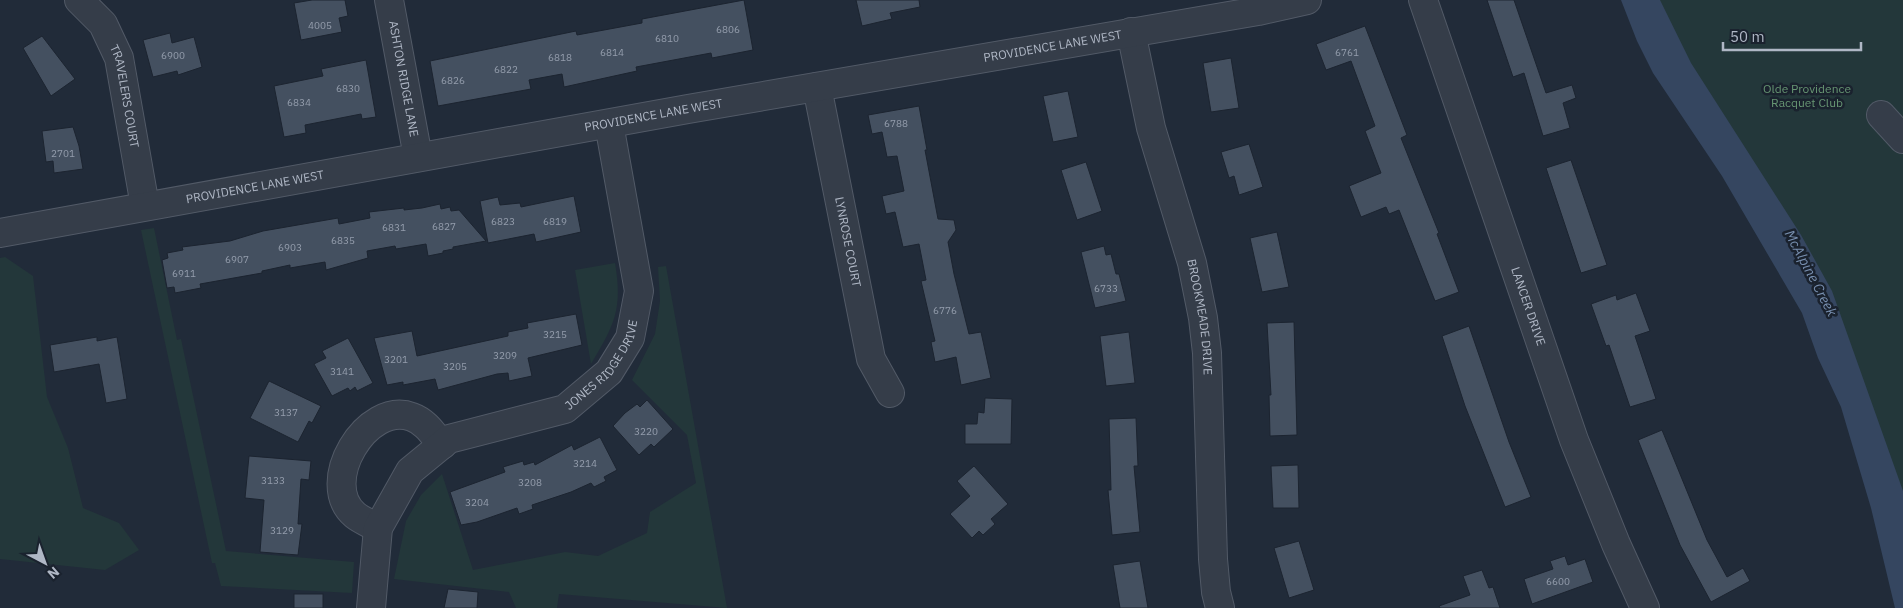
<svg xmlns="http://www.w3.org/2000/svg" width="1903" height="608" font-family="'IBM Plex Sans',sans-serif">
	<rect width="100%" height="100%" fill="#212b39"/>
	<g fill="#23373a">
		<path d="M1655,0h248v595l-93,-305z"/>
		<path d="M154,228l23,112 4,-1 45,212 128,11 -2,31 -131,-7 -6,-23h-3l-71,-333z"/>
		<path d="M5,257l28,19 14,121 21,51 15,60 36,15 20,27 -34,20 -105,-11v-301z"/>
		<path d="M615,263c8,47 -1,62 -24,101l-16,-94z"/>
		<path d="M666,266l61,342 -168,-14 -2,14h-41l-7,-16 -115,-13 12,-58 15,-26 21,-21 31,96 92,-18 33,4 49,-23 3,-21 46,-29 -9,-48 -55,-55 23,-46 5,-33 -2,-34z"/>
	</g>
	<path fill="#354660" d="M1621,0h39l31,63 110,172 31,56 71,200v117h-8l-24,-100 -30,-101 -23,-49 -16,-45 -80,-137 -69,-103 -16,-32z"/>
	<g fill="#445060" stroke="#1c2430">
		<path d="M312,0h33l3,16 -9,2 3,14 -41,8 -7,-37z"/>
		<path d="M744,0l9,50 -41,8 -1,-5 -75,14 1,4 -73,16 -2,-13 -33,6 2,9 -93,17 -8,-45 146,-30 1,4 65,-12v-4z"/>
		<path d="M856,0h63l1,7 -30,6 2,6 -30,7z"/>
		<path d="M1487,0h27l32,93 26,-8 4,13 -13,5 7,25 -27,8 -19,-63 -11,4z"/>
		<path d="M1365,26l42,109 -6,3 38,95 -2,1 22,58 -24,9 -36,-91 -10,4 -3,-7 -25,10 -12,-31 32,-13 -16,-42 10,-5 -24,-65 -25,9 -10,-26z"/>
		<path d="M170,33l2,10 22,-6 8,30 -24,8 -1,-4 -24,6 -10,-37z"/>
		<path d="M42,36l33,43 -24,17 -28,-48z"/>
		<path d="M1231,58l8,50 -28,4 -8,-49z"/>
		<path d="M366,60l10,57 -14,2 -1,-5 -56,11 1,8 -22,4 -10,-51 49,-10 -2,-7z"/>
		<path d="M1068,91l10,46 -25,5 -10,-46z"/>
		<path d="M919,106l8,44h-2l13,69 16,1 2,10 -8,12 6,32 15,60 12,-2 10,46 -30,7 -5,-28 -21,5 -4,-20 4,-1 -14,-60 5,-1 -7,-36 -16,3 -8,-35 -9,2 -4,-18 22,-5 -7,-35 -10,1 -5,-25 -10,2 -4,-19z"/>
		<path d="M73,127l6,19 4,23 -29,4 -1,-12 -7,1 -4,-31z"/>
		<path d="M1249,144l14,43 -24,8 -5,-19 -5,2 -8,-26z"/>
		<path d="M1571,160l36,105 -26,8 -35,-105z"/>
		<path d="M1086,162l16,49 -25,9 -16,-50z"/>
		<path d="M574,196l7,36 -45,10 -2,-8 -46,9 -8,-42 18,-4 2,8 20,-2 1,4z"/>
		<path d="M440,204l1,5 9,-2 1,4 8,-1 27,31 -33,6v2l-10,2v2l-15,3 -2,-12 -30,5 -1,-3 -28,5 1,7 -42,12 -1,-8 -35,6v-3l-28,6v2l-62,11 1,4 -26,5 -1,-6 -7,1 -5,-28 6,-2 -1,-5 16,-3 -1,-3 48,-6 33,-10 75,-13 1,6 31,-6 -1,-6 35,-4v2l18,-2z"/>
		<path d="M1277,232l12,55 -27,5 -12,-54z"/>
		<path d="M1104,246l2,9 5,-1 5,20h3l7,27 -31,7 -14,-56z"/>
		<path d="M1636,293l14,38 -15,5 21,63 -26,8 -21,-62 -3,1 -15,-42 25,-9 1,5z"/>
		<path d="M576,314l6,31 -54,13 4,18 -23,5 -1,-8 -11,1 -59,16 -3,-11 -32,6v-3l-16,3 -13,-47 38,-7 5,25 91,-20v-4l20,-4 -1,-5z"/>
		<path d="M1294,322l3,113 -27,1 -1,-41h2l-4,-72z"/>
		<path d="M1469,326l40,116 22,55 -26,10 -40,-101 -23,-70z"/>
		<path d="M1129,332l6,51 -29,3 -6,-50z"/>
		<path d="M97,337v4l20,-4 10,62 -21,4 -7,-39 -45,8 -4,-27z"/>
		<path d="M348,338l25,45 -16,8 -2,-4 -5,4 -2,-3 -16,8 -18,-32 12,-6 -4,-7z"/>
		<path d="M269,381l52,25 -9,17 -3,-2 -11,21 -48,-24z"/>
		<path d="M985,398l27,1 -1,45h-46v-20h12l1,-12 6,1z"/>
		<path d="M647,400l26,29 -19,18 -3,-3 -12,11 -26,-29 12,-13 12,-9 3,3z"/>
		<path d="M1136,418l2,48h-4l6,66 -28,3 -4,-45h3l-2,-71z"/>
		<path d="M1662,430l45,110 20,37 16,-9 7,13 -39,21 -31,-57 -42,-105z"/>
		<path d="M600,437l17,33 -13,7 2,4 -12,6 -3,-4 -20,9 -39,13 1,4 -14,5 -2,-6 -40,14 -16,3 -11,-33 55,-20 -2,-5 20,-6 1,4 10,-3 1,3 37,-20 2,5z"/>
		<path d="M249,456l62,5 -2,19 -8,-1 -3,45h4l-4,31 -38,-3 4,-52 -19,-2z"/>
		<path d="M1298,465l1,43h-26l-2,-42z"/>
		<path d="M974,466l34,38 -17,15 4,5 -12,11 -4,-4 -7,7 -22,-24 20,-18 -13,-15z"/>
		<path d="M1299,541l15,49 -25,8 -15,-50z"/>
		<path d="M1565,556l3,9 17,-6 8,23 -61,22 -8,-25 29,-10 -3,-8z"/>
		<path d="M1140,561l8,47h-28l-7,-43z"/>
		<path d="M1482,570l7,18 4,-1 7,21h-60l-1,-2 31,-11 -7,-19z"/>
		<path d="M448,589l30,3 -1,16h-33z"/>
		<rect x="294" y="594" width="29" height="14"/>
	</g>
	<g fill="none" stroke-linecap="round" stroke-linejoin="round">
		<defs>
			<g id="minor">
				<path id="s1" d="M79,0l24,24 16,34 26,148"/>
				<path id="s2" d="M389,0l29,157"/>
				<path id="s3" d="M1423,0l151,440 42,104 29,64"/>
				<path id="s4" d="M1131,32l20,96 41,135 11,55 4,35 6,206 3,33 4,16"/>
				<path id="s5" d="M817,87l54,272 19,34"/>
				<path d="M1881,115l22,24"/>
				<path id="s6" d="M0,233l688,-124 570,-98 49,-11"/>
				<path d="M378,528c-7,-4 -17,-8 -23,-13 -38,-32 12,-115 57,-98 14,5 21,17 30,28"/>
				<path id="s7" d="M371,608l7,-80 32,-57 39,-32 116,-30 44,-37 21,-34 9,-47 -30,-167"/>
			</g>
		</defs>
		<use href="#minor" stroke="#525a67" stroke-width="30"/>
		<use href="#minor" stroke="#353d49" stroke-width="28"/>
	</g>
	<g text-anchor="middle" stroke-width="5" stroke-linejoin="round" paint-order="stroke">
		<g font-size="10" fill="#949dac">
			<text x="320" y="29">4005</text>
			<text x="728" y="33">6806</text>
			<text x="667" y="42">6810</text>
			<text x="612" y="56">6814</text>
			<text x="1347" y="56">6761</text>
			<text x="173" y="59">6900</text>
			<text x="560" y="61">6818</text>
			<text x="506" y="73">6822</text>
			<text x="453" y="84">6826</text>
			<text x="348" y="92">6830</text>
			<text x="299" y="106">6834</text>
			<text x="896" y="127">6788</text>
			<text x="63" y="157">2701</text>
			<text x="503" y="225">6823</text>
			<text x="555" y="225">6819</text>
			<text x="444" y="230">6827</text>
			<text x="394" y="231">6831</text>
			<text x="343" y="244">6835</text>
			<text x="290" y="251">6903</text>
			<text x="237" y="263">6907</text>
			<text x="184" y="277">6911</text>
			<text x="1106" y="292">6733</text>
			<text x="945" y="314">6776</text>
			<text x="555" y="338">3215</text>
			<text x="505" y="359">3209</text>
			<text x="396" y="363">3201</text>
			<text x="455" y="370">3205</text>
			<text x="342" y="375">3141</text>
			<text x="286" y="416">3137</text>
			<text x="646" y="435">3220</text>
			<text x="585" y="467">3214</text>
			<text x="273" y="484">3133</text>
			<text x="530" y="486">3208</text>
			<text x="477" y="506">3204</text>
			<text x="282" y="534">3129</text>
			<text x="1558" y="585">6600</text>
		</g>
		<g font-size="12" fill="#afb7c5" stroke="#1a222e">
			<text dy="4" stroke="none"><textPath href="#s6" startOffset="1069">PROVIDENCE LANE WEST</textPath></text>
			<text dy="4" stroke="none"><textPath href="#s2" startOffset="80">ASHTON RIDGE LANE</textPath></text>
			<text dy="4" stroke="none"><textPath href="#s1" startOffset="110">TRAVELERS COURT</textPath></text>
			<text dy="4" stroke="none"><textPath href="#s6" startOffset="664">PROVIDENCE LANE WEST</textPath></text>
			<text dy="4" stroke="none"><textPath href="#s6" startOffset="259">PROVIDENCE LANE WEST</textPath></text>
			<text dy="4" stroke="none"><textPath href="#s5" startOffset="158">LYNROSE COURT</textPath></text>
			<text dy="4" stroke="none"><textPath href="#s3" startOffset="324">LANCER DRIVE</textPath></text>
			<text dy="4" stroke="none"><textPath href="#s4" startOffset="294">BROOKMEADE DRIVE</textPath></text>
			<text dy="4" stroke="none"><textPath href="#s7" startOffset="375">JONES RIDGE DRIVE</textPath></text>
		</g>
		<g font-size="12" fill="#679673" stroke="#1a222e">
			<text x="1807" y="93">Olde Providence<tspan x="1807" dy="14">Racquet Club</tspan></text>
		</g>
		<g font-size="14" font-style="italic" fill="#778eae" stroke="#1a222e">
			<text transform="translate(1811 273) rotate(62)" y="5">McAlpine Creek</text>
		</g>
	</g>
	<g transform="translate(45 563) rotate(139)" stroke="#1a222e" stroke-width="4" paint-order="stroke">
	<path d="M0-4L9 19L0 12L-9 19Z" fill="#afb7c5"/>
	<text y="-8" font-size="14" font-weight="bold" text-anchor="middle" fill="#afb7c5">N</text>
	</g>
	<path d="M1723 42v8h138v-8" fill="none" stroke="#afb7c5" stroke-width="2.5"/>
	<text x="1730" y="42" font-size="15" fill="#afb7c5" stroke="#1a222e" stroke-width="4" paint-order="stroke">50 m</text>
</svg>
